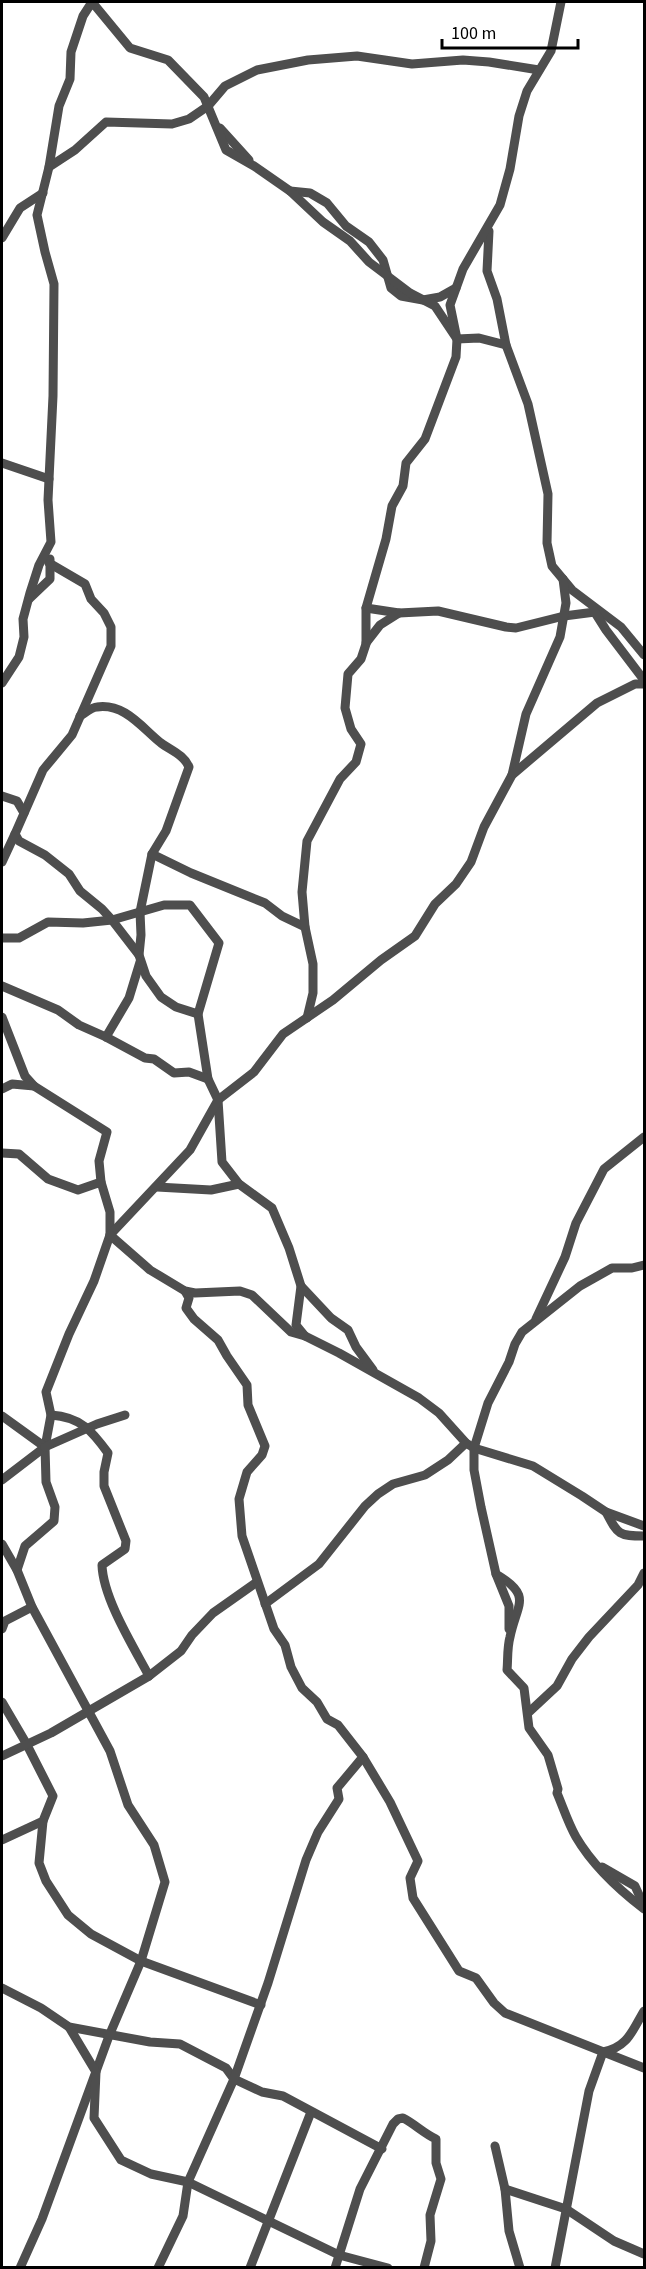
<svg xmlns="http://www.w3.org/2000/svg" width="646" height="2269" font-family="'Source Sans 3',sans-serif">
	<rect width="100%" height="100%" fill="#fff"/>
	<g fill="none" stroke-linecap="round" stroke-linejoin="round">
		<g stroke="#4e4e4e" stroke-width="9">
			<path d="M220,128l29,32"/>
			<path d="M49,167l26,-17 31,-28 66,2 17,-5 19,-13 17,-20 32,-16 51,-10 49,-4 55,8 51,-4 26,2 50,8"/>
			<path d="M290,191l20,2 17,10 19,23 23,16 14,18 8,28 10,8 22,4 17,-3 16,-9"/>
			<path d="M489,231l-2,40 10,28 9,46 22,59 20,90 -1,49 5,23 20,24 49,37 23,28"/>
			<path d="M2,238l18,-30 23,-15"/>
			<path d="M2,463l47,16"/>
			<path d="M49,563l36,21 6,15 13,14 7,14v19l-39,89 -29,35 -28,64 4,7 26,14 24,19 11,17 22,18 10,11 27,35"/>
			<path d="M29,599l21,-20v-20"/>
			<path d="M366,608l33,5 39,-2 68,16 10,1 48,-12 31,-4"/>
			<path d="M594,611l12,19 38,50"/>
			<path d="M366,643l14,-18 19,-12"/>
			<path d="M2,683l17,-26 5,-20 -1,-18 7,-26 9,-28 12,-23 -3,-42 5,-104 1,-112 -9,-32 -8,-37 12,-48 10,-61 11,-27 1,-27 12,-36 9,-14 38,46 38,12 36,37 22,53 28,16 36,25 33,31 27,19 19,21 41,31 25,13 22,33 22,-1 27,7"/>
			<path d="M80,716c5,-3 12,-9 17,-9 28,-4 45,21 64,36 11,8 23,12 28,24l-23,64 -14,23 -12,58 1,23 -2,20 7,21 15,21 15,10 22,7"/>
			<path d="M512,775l14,-61 34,-77 6,-34 -3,-24"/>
			<path d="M2,796l15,5 7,12"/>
			<path d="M152,854l39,19 74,30 17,13 23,11"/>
			<path d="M2,862l13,-28"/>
			<path d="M2,938h17l29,-16 35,1 29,-3 52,-15h26l29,38 -21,71 10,65 10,21 4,62 17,22 33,24 17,40 12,38 -5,39 9,11"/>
			<path d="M2,986l56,24 21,15 27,12 39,21 9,1 20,14 15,-1 19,7"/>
			<path d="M2,1017l23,59 9,10 73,46 -8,29 2,21"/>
			<path d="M307,1018l6,-25v-29l-8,-37 -3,-35 5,-51 33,-62 16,-17 5,-18 -10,-15 -6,-21 3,-34 13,-15 5,-15v-36l20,-69 6,-33 11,-20 3,-23 19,-24 31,-82 1,-18 -7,-34 13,-36 37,-64 10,-36 9,-53 8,-25 24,-40 10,-49"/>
			<path d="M106,1037l23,-39 11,-36"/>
			<path d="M2,1089l10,-5 22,2"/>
			<path d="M2,1153l17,1 29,25 30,11 23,-8 9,30v23l-16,46 -25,53 -23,58 5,23 -6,32 -43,33"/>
			<path d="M157,1187l54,3 28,-6"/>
			<path d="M110,1235l80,-85 28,-50 36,-28 29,-38 50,-34 48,-40 34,-24 20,-32 21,-20 15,-22 13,-35 28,-52 85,-72 38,-19h9"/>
			<path d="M110,1235l40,35 35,21 10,2 45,-2 12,4 39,37 14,4 34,17 80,45 20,15 27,30 8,5 59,18 49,30 24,16 38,14"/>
			<path d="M644,1265l-12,3h-20l-32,18 -58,46 -7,12 -6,18 -21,41 -14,45v22l7,37 15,67c37,22 21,29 14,63 -3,11 -2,23 -3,33l17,18 5,40 19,27 10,34 -1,4c6,14 11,30 19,44 17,29 42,52 68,72"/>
			<path d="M301,1286l30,32 17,12 8,17 17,23"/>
			<path d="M536,1319l29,-62 11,-34 28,-54 40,-32"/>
			<path d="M51,1415c30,2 41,16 57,38l-4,19v14l22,55 -1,8 -23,16c1,33 31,81 47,111"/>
			<path d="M2,1416l43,31 1,35 9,25 -1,14 -29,25 -8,24"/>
			<path d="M45,1447l52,-23 28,-9"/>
			<path d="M606,1512c12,23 13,24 38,24"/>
			<path d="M2,1544l15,26 15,37 78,144 18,54 26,40 11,37 -24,79 -32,75 -67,183 -22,49"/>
			<path d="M496,1574l13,32v23"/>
			<path d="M265,1604l54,-40 46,-58 13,-12 15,-10 32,-9 23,-15 18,-17"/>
			<path d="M2,1629l3,-8 27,-14"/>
			<path d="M2,1702l24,41 27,53 -10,25 -41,19"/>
			<path d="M528,1713l29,-27 15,-27 17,-22 49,-52 6,-12"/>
			<path d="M2,1756l49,-23 98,-57 32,-25 11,-16 21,-22 44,-31"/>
			<path d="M363,1757l27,45 28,59 -8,17 3,20 46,73 17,7 18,25 11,10 139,55"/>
			<path d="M43,1821l-4,42 7,18 22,34 23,19 50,27 120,44"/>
			<path d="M602,1867l33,19 9,20"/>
			<path d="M2,1988l39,20 28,19 81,15 30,2 46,24 8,11 28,13 21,4 99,53"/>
			<path d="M69,2027l27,45 -2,46 27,42 30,14 37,8 151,73 49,13"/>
			<path d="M495,2146l10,43 4,42 11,37"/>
			<path d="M505,2189l61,20 48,32 30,13"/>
			<path d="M158,2268l25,-52 5,-34 46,-103 34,-96 38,-123 12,-28 21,-33 -2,-11 26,-31 -25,-32 -11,-6 -10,-17 -15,-14 -11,-21 -6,-22 -11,-16 -32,-93 -3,-37 8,-27 15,-17 3,-9 -17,-41 -1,-20 -20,-29 -9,-16 -24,-21 -8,-11 3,-10 -4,-7"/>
			<path d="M250,2268l61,-156"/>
			<path d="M335,2268l25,-79 33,-65 5,-5 5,-1c12,6 20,15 33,21v24l5,16 -11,36 1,26 -7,27"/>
			<path d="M555,2268l34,-177 14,-39c25,-5 29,-21 41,-41"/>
		</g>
	</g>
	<rect width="646" height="2269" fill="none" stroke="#000000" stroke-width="6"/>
	<path d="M442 39v9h136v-9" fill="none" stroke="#000000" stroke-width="3"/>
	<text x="451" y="39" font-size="18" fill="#000000" stroke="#ffffff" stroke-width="4.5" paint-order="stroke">100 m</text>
</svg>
